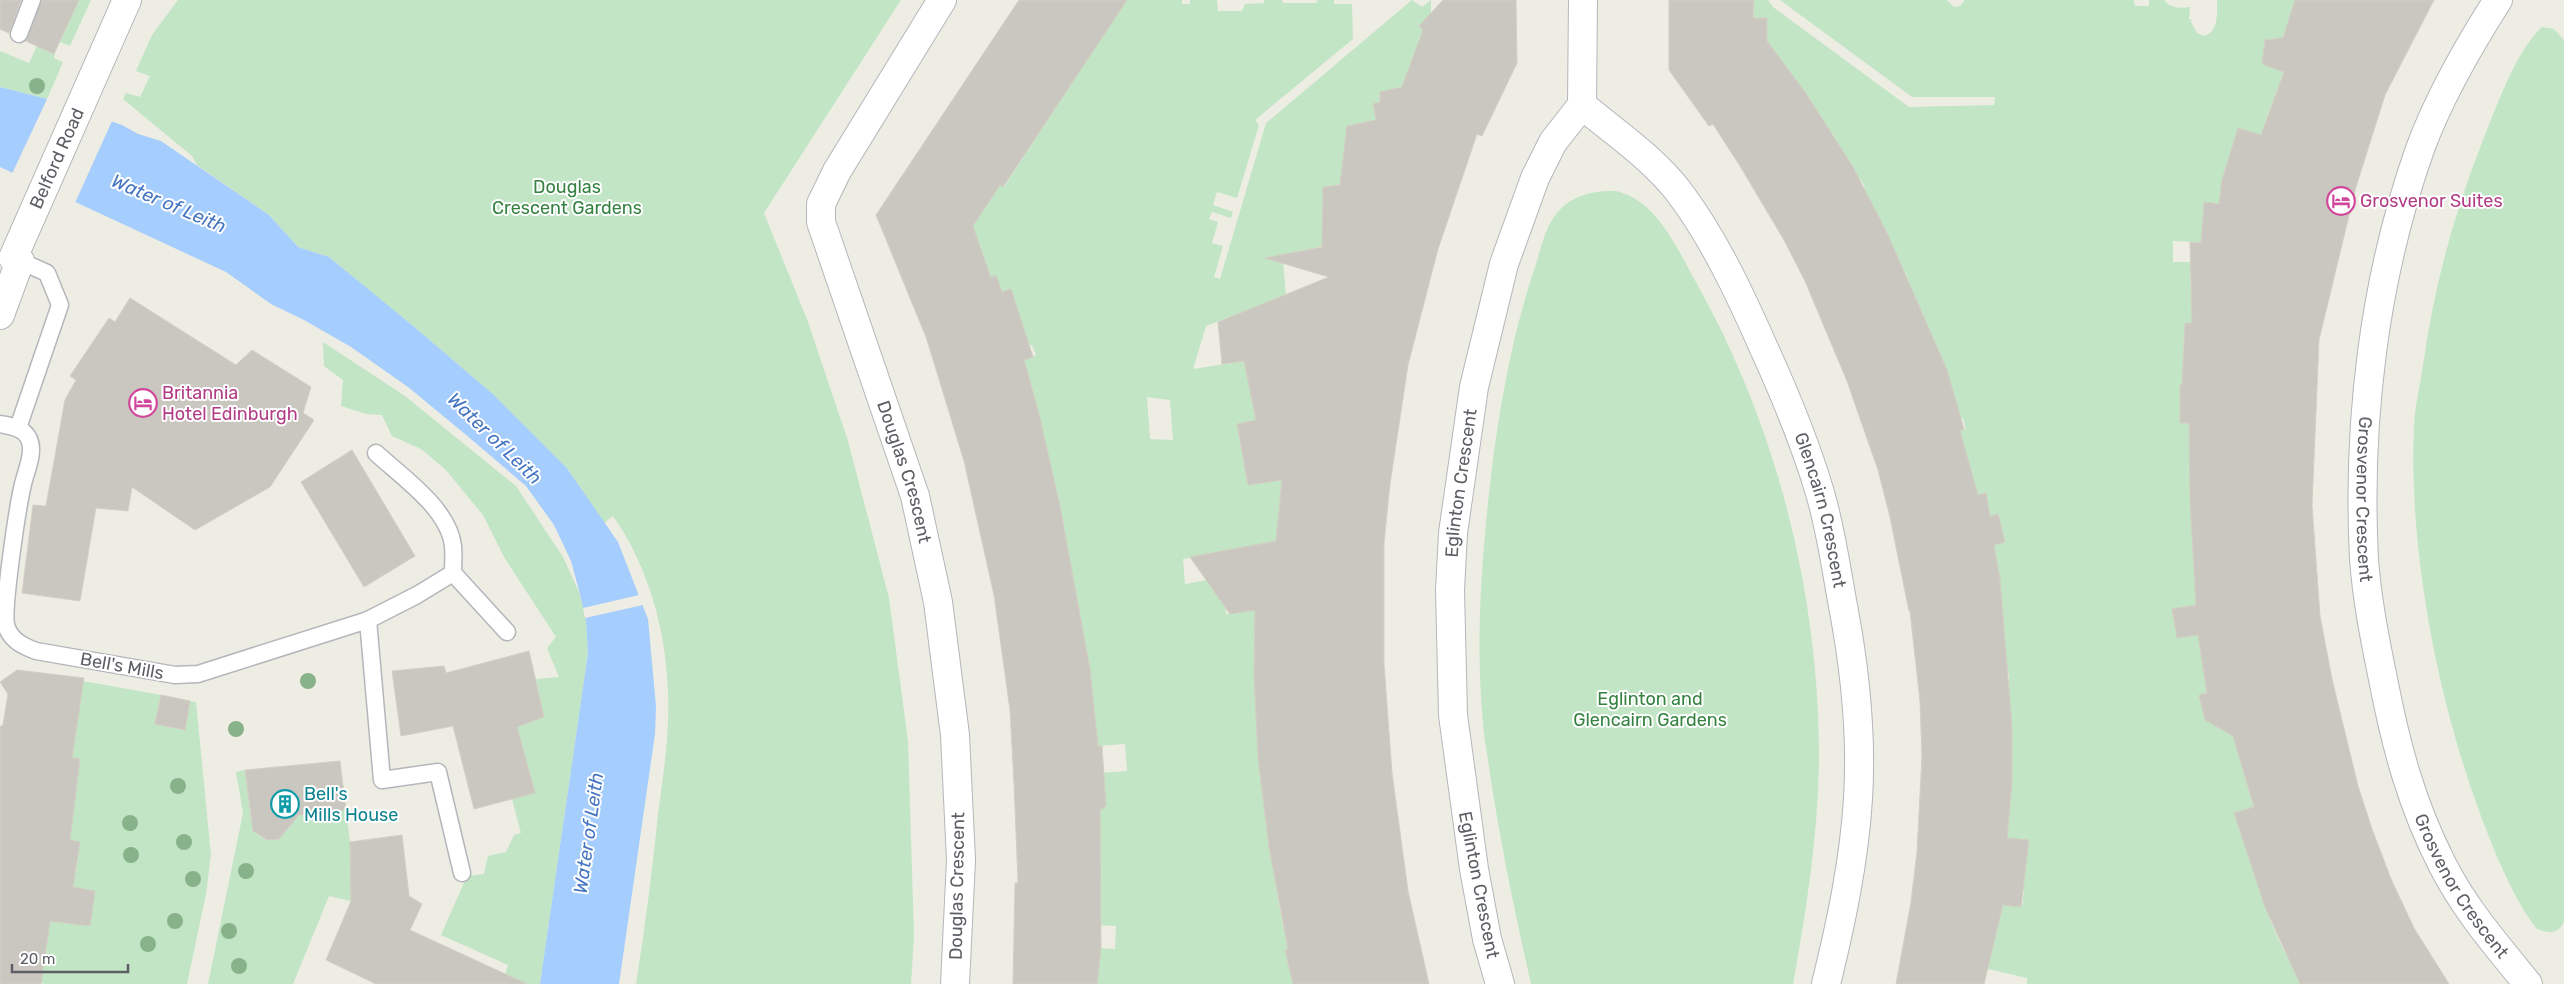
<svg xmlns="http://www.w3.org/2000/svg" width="2564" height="984" font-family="Rubik,sans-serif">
	<rect width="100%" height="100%" fill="#eeede4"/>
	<g fill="#c1e5c5" fill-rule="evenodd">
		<path d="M79,0h12l-21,46 -10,-4z"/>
		<path d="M178,0h723l-137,213 44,109 40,119 41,157 19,143 6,195 -3,48h-275c9,-56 16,-112 22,-169 4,-31 9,-63 10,-94 3,-70 -14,-147 -55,-205l-9,7 -38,-56 -72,-72 -82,-70 -83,-68 -31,-10 -29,-32 -72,-50 -5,-9 -69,-57 3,-6 14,4 10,-21 -14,-5 16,-36z"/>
		<path d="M1121,0h61v4h8v-4h27l1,11h24l3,-7 19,-1v-3h18l1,3h34v-3h17v4h18l1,35 -98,81 4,5 -22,73 -20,-6 -4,13 20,7 -2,6 -19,-6 -3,7 9,3 -6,21 11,3 -9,31 6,2 46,-156 146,-123 10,7 9,-7v13l-12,13 6,5 -18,55 -27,6v10l-7,3 2,11 14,-1 -5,13 -18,-6 -19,4 -4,58 -20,3 1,59 -23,5 1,6 -19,4 3,34 -80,31 -13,43 51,-8 12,59 -19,5 11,60 54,-9 -4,61 -115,22 2,25 39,-7 2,37 40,-6 28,23h-40v43l17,186 11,-1 -6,27 7,40 36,17 -34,7 8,34h-196l2,-36 16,1 1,-23 -17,-1 1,-116 6,-3 -1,-12 -4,-3 -2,-18 28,-2 -2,-27 -27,2c-13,-131 -44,-258 -74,-386l12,-5 -4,-10 -12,3 -24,-72 -5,2 -19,-54 28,-39 4,2 82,-126zM1147,397l23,3 3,40 -23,-1z"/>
		<path d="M1754,0h14l5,7 136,100 85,-2 1,-8h-83l-132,-97h167l7,7 6,-1 5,-6h169l1,6h14v-6h15c7,9 16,8 26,7l-1,12 3,1 -1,2 6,11 7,3c15,-4 13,-24 13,-36h78l-1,43 -12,-5 -17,2 -3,24 24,3 -21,55 10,6 -4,10 -33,-10 -19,76 -15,-1 -2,30 35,5 -39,12v-8l-25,-1v21h17l1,27 37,3 -9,32 -34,-1 -2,29 34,1 -4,34 -33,-1v37h45l-35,77 1,12 20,-2 14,48 -32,3 1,13 17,-2 2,8 -36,57 21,-2 10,58 -8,2 45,24 19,72 -14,4 4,12 -20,6 7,23 24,-8 16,15 -33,13 13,38 43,11 -35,13 15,33 21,-9 23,19 -31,16 3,7h-273v-6l-43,-10 3,-15h4l8,-49 23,3 2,-16 -25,-4 4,-36 24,2 2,-12 -25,-3 8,-55 -6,-41h6v-15l-9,-38h6v-16h-7l-13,-127 16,-5 -7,-27 -20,4 10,-14 -2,-11 -13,4c1,-25 -9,-42 -19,-64l12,-4 -3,-11 -13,3 -2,-45 -3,-10 -46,-79 10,-5 -4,-10 -11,4 -17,-36 11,-6 -5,-9 -10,4 -19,-35 11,-7 -5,-8 -11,7 -11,-43 -6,-10 -11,6 -19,-32 9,-7 -6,-8 -52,-54z"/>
		<path d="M2542,27l12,2 10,11v882c-7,13 -14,11 -27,7 -27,-33 -54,-105 -68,-147 -36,-109 -60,-241 -55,-356 1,-20 6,-41 9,-61 11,-78 31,-152 60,-225 14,-34 32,-88 59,-113z"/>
		<path d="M37,46l18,7 -1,5 9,4 -16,37 -47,-12v-36l29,12z"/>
		<path d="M1616,191c42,10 61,58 81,93 79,141 121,306 122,467 0,78 -12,156 -26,233h-262c-16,-71 -30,-138 -41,-210 -2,-17 -6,-34 -7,-51 -8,-85 -1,-171 9,-256 9,-68 21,-135 43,-200 6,-18 10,-41 23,-55 14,-17 37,-22 58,-21z"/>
		<path d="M323,342l82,54 111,90 47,71 17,37 6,27 2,32 -48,331h-38l6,-19 -67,-30 26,-59 17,-2 4,-18 18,-4 8,-17 7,-2 -9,-34 5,-72 27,-10 -8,-38 23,-2 -12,-29 9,-11 -52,-80 -21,-42 -38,-46 -24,-20 -29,-13 -10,-21 -16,-1 -25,-8 2,-26 -19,-14z"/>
		<path d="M83,681l78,14 -6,29 29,6 6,-29 6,1 15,153 -5,39 -19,90h-143l-3,-2 9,-61 40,5 4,-35 -29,-5 -8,-17 19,3 4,-30 -19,-3 15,-49 4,-31 -8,-1z"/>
		<path d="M245,770l6,51h4l2,13c10,9 22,7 30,-4l-1,-13 36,-5 22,-19 6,49 1,59 -22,-5 -36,88h-85l35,-171 -7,-41z"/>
	</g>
	<path fill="#a5cdfd" d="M0,87l47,12 75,26 16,9 23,7 108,74 29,32 31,10 83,68 82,70 72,72 52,75 30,77 8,87 -1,28 -36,250h-79l48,-331 -2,-32 -6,-27 -9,-33 -17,-36 -28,-39 -61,-52 -57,-47 -57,-40 -47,-27 -33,-16 -45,-32 -226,-105z"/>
	<g fill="#eeede4">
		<path d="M48,97l65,22 -39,86 -63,-29z"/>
		<path d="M639,595l4,10 -58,13 -2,-10z"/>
	</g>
	<g fill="#cac7c1" stroke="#d3cfc2">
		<path d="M0,0h21l-12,33 -9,-4z"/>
		<path d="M42,0h37l-25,54 -28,-13z"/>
		<path d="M1019,0h108l-124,187 -3,-2 -27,41 18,52 5,-3 6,17 9,-3 22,68 -9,3 15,54 21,92 30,163 8,77h4l4,60 -6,4 1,138 -4,36h-84l2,-101h3l-4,-100 -4,-73 -16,-115 -30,-134 -29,-95 -9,-29 -50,-122z"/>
		<path d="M1443,0h73l1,63 -35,73 -5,-2 -39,115 -30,116 -18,119 -6,59v121l8,109 16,118 21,93h-136l-8,-34 3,-1 -19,-102 -11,-90 -4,-82 1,-65 -25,4 -40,-57 86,-16 6,-61 -34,5 -11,-61 19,-4 -12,-59 -22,3 -4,-42 111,-45 -64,-19 57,-11 1,-60 17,-2 7,-59 29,-6 -3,-16 7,-2v-10l22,-5 21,-57 -4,-4z"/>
		<path d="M1669,0h85l-1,18h14v23l38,51 48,75 35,68 59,135 17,59 -4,2 18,64 8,-2 4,23 8,-2 7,28 -11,3 6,34 12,148v56l-5,55 22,2 -8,67 -18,-2 -19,79h-88l15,-82 6,-50 5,-96 -2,-55 -10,-90h-1l-19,-94 -12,-47 -31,-89 -42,-100 -21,-41 -44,-74 -27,-42 -4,2 -40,-56z"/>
		<path d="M2295,0h139l-49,95 -29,92 -11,45 -26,108 -7,165 8,111 12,63 26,107 14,43 19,50 23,49 35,56h-149l-35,-77 -31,-94 20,-6 -21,-71 -28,-16 -6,-25 8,-2 -9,-58 -21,3 -5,-29 24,-4 -6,-106 -1,-76h-9v-38h2l3,-62h7l-2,-81 11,1 3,-41 15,2 3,-24 16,-52 23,7 23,-63 -22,-8 3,-24 18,-2z"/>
		<path d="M130,298l106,67 16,-15 59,37 -8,26 11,7 -44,67 -75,43 -63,-43 -4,24 -32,-3 -16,93 -58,-8 11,-88 13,1 19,-106 11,-20 -6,-4 39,-58 6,4z"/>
		<path d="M352,450l63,106 -51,31 -63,-105z"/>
		<path d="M529,651l15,66 -27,10 18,66 -61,16 -21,-83 -52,10 -9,-65 52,-5 2,7z"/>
		<path d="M17,670l67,8 -12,80 8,1 -10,81 10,2 -7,45 22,4 -5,35 -40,-5 -9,63h-41v-257l3,-2 5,-31 -8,-12z"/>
		<path d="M161,695l29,6 -5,29 -30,-6z"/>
		<path d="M340,761l6,49 -47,5 -20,24 -12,1 -14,-9 -8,-61z"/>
		<path d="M402,835l7,61 13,8 -12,26 117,54h-151l-50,-24 25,-59 -1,-59z"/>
	</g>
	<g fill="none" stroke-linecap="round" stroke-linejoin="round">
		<defs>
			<g id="service">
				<path d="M19,34l13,-34"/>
				<path d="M0,424c11,2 24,4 29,15 6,13 -3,32 -6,45 -5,21 -22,130 -16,144 5,13 16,18 29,23l139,24 23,-1 170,-54 49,-25 36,-22"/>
				<path d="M18,428l42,-123 -13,-32 -27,-12"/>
				<path d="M376,453c26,24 73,56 77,93 1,9 0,18 0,27l54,59"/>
				<path d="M368,620l14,160 56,-8 24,101"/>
			</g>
			<g id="minor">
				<path id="s1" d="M942,0l-105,171 -16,33v18l94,274 23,106 17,133 6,125 -6,124"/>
				<path id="s2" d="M2498,0c-30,47 -59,97 -78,149 -46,130 -63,273 -56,410 3,41 11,81 19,120 13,67 28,124 59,185 22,44 55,82 86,120"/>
				<path id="s3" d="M1582,105c32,27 71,53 97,87 34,45 60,100 83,152 22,48 43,98 58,149 11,37 16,75 23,113 12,63 19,128 15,193 -4,63 -17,124 -32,185"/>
				<path id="s4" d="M1500,984l-13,-45 -13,-70 -21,-154 -3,-125 3,-57 21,-146 30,-123 31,-86 18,-36 29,-37 1,-105"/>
			</g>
			<g id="tertiary">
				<path id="s5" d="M0,315l20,-54 -7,-3 114,-258"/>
			</g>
		</defs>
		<use href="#service" stroke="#b4b6bb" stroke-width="19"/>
		<use href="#minor" stroke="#b4b6bb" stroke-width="30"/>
		<use href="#tertiary" stroke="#b4b6bb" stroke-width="30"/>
		<use href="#service" stroke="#fff" stroke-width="16"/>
		<use href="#minor" stroke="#fff" stroke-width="28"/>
		<use href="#tertiary" stroke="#fff" stroke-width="28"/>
	</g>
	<g fill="#88b28a">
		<circle cx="37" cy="86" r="8"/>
		<circle cx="308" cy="681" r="8"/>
		<circle cx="236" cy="729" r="8"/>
		<circle cx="178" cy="786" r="8"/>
		<circle cx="130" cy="823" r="8"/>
		<circle cx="184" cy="842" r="8"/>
		<circle cx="131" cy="855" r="8"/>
		<circle cx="246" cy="871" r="8"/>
		<circle cx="193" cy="879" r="8"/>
		<circle cx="175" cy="921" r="8"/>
		<circle cx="229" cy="931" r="8"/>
		<circle cx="148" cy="944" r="8"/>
		<circle cx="239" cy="966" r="8"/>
	</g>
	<defs>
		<symbol id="hotel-ring" viewBox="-11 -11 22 22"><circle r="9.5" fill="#fff" stroke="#d1479c" stroke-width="1.5"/><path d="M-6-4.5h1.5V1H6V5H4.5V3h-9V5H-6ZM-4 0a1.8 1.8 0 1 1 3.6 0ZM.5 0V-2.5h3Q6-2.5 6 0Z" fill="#d1479c"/></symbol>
		<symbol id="building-ring" viewBox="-11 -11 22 22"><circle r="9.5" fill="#fff" stroke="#0f9aa8" stroke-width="1.5"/><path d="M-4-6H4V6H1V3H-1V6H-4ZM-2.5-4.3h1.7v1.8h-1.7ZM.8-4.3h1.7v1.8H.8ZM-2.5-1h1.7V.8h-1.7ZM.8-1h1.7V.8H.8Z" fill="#0f9aa8"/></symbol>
	</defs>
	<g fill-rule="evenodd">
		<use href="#hotel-ring" x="2325" y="185" width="32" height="32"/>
		<use href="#hotel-ring" x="127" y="387" width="32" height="32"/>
		<use href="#building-ring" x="269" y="788" width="32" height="32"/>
	</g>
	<g text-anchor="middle" stroke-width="4" stroke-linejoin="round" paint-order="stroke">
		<g font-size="18" fill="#5c5f64" stroke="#fff">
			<text dy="6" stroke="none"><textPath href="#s5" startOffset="174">Belford Road</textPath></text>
			<text dy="6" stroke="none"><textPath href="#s1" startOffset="519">Douglas Crescent</textPath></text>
			<text dy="6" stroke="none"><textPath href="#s4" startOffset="506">Eglinton Crescent</textPath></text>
			<text dy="6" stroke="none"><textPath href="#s2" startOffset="525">Grosvenor Crescent</textPath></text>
			<text dy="6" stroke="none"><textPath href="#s3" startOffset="481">Glencairn Crescent</textPath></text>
			<text transform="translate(122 666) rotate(10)" y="6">Bell's Mills</text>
			<text dy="6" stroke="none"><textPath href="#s2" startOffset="930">Grosvenor Crescent</textPath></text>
			<text transform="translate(1479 885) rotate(79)" y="6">Eglinton Crescent</text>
			<text transform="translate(957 886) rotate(-89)" y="6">Douglas Crescent</text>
		</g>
		<g font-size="18" fill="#358241" stroke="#fff">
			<text x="567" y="193">Douglas<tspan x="567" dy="21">Crescent Gardens</tspan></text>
			<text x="1650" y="705">Eglinton and<tspan x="1650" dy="21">Glencairn Gardens</tspan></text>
		</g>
		<g font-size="18" fill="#b23c85" stroke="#fff" text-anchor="start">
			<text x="2360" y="207">Grosvenor Suites</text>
			<text x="162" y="399">Britannia<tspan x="162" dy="21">Hotel Edinburgh</tspan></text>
		</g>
		<g font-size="18" fill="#0d838f" stroke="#fff" text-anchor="start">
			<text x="304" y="800">Bell's<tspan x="304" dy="21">Mills House</tspan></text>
		</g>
		<g font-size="19" font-style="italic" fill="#4776c1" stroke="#fff">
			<text transform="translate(169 203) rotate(23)" y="7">Water of Leith</text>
			<text transform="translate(495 438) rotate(44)" y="7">Water of Leith</text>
			<text transform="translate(588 833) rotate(-82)" y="7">Water of Leith</text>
		</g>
	</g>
	<path d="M12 964v8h116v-8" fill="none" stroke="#5c5f64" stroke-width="2.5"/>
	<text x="20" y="964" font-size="15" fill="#5c5f64" stroke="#ffffff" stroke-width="4" paint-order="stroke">20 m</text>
</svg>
